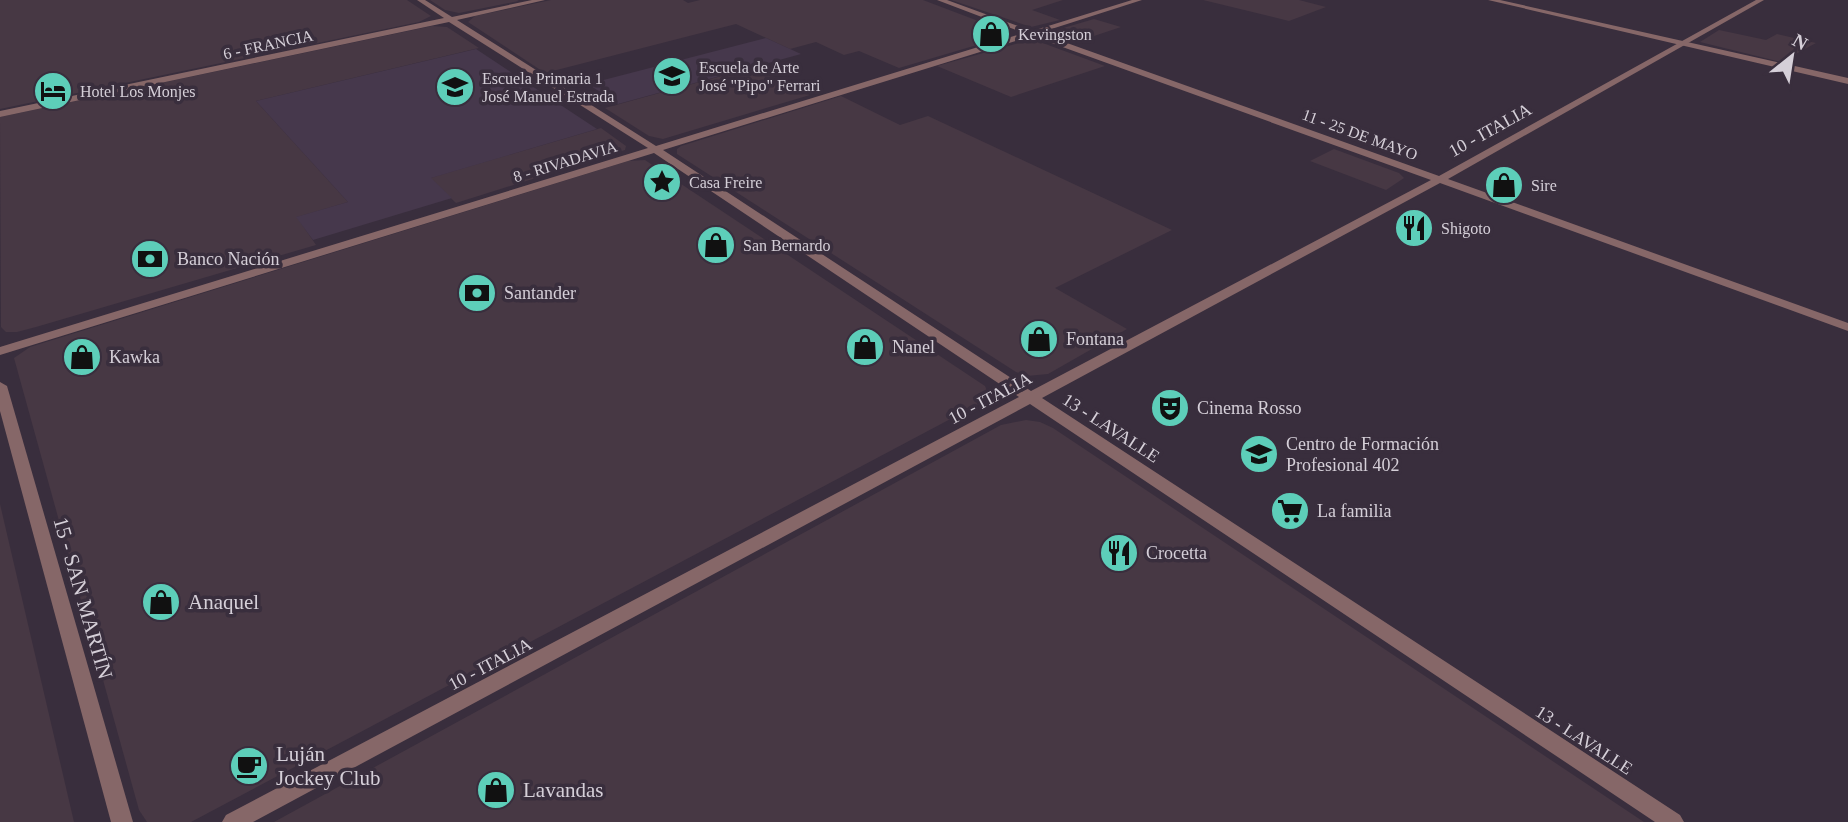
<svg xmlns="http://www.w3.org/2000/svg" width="1848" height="822" font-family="'Times New Roman',serif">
	<rect width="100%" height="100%" fill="#392e3d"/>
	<g fill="#473844">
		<path d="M0,0h407l24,16 -12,6 -419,87z"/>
		<path d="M430,0h87l2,1 -60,12 -14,-3z"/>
		<path d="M551,0h132l5,3 12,-3h223l87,33 -6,4 -105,31 -40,-17 -15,4 -28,-13 -26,7 -54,-25 -191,49 -77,-51 7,-6z"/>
		<path d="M951,0h112l-31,10 28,10 -29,7z"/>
		<path d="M1203,0h96l27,7 -37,14z"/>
		<path d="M1094,19l27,8 -48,16 -22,-9 2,-3z"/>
		<path d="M432,26l15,1 32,21 -223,53 92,101 -51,15 19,28 -280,82 -19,5h-11l-5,-5 -1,-210z"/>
		<path d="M1719,30l47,10 11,-6 39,9 -35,19 -81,-20z"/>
		<path d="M1026,41l14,1 65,24 -94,31 -74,-31z"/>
		<path d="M754,67l56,28 -147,44 -14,-3 -44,-28z"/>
		<path d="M841,96l59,29 28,-9 244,114 -117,58 72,41 -79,45 -21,2 -11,-4 -339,-218v-5l4,-3z"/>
		<path d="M601,128l25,18 -1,4 -169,53 -26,-25z"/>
		<path d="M1334,149l65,24 5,5 -18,12 -76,-29z"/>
		<path d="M645,160l340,226 5,12 -799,424h-44l-8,-12 -125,-452 16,-11 598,-186z"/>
		<path d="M1026,420l14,2 13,6 591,394h-1370l727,-397z"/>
		<path d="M0,504l74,318h-74z"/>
	</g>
	<g fill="#46384c">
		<path d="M766,38l35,16 -183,50 -30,-20z"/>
		<path d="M476,49l121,80 -166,49 21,20 -139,42 -17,-23 52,-15 -92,-101z"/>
	</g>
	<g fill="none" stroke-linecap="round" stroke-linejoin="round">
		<g fill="#866768" fill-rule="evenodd">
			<path d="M417,0h8l27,17 80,-17h13l-88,20 199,126 368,-113 -87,-33h10l85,31 100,-31h10l-103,33 400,143 317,-176h8l-316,179 400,144v8l-408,-148 -398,215 638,417 4,7h-29l-625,-418 -777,418h-31l4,-7 793,-418 -365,-244 -654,202v-8l648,-199 -199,-126 -449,95v-6l444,-93zM1032,36l399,144 -400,211 -368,-241z"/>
			<path d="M0,382l7,4 126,436h-22l-111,-411z"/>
		</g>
		<path fill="#866768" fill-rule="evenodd" d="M1488,0h12l348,78v6z"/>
	</g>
	<defs>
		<symbol id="shop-disc" viewBox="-11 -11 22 22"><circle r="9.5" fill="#5dceb9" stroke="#392e3d"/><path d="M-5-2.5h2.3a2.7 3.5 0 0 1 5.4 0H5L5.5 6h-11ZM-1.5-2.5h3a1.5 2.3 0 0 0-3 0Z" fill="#111"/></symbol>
		<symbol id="university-disc" viewBox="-11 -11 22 22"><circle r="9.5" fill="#5dceb9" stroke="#392e3d"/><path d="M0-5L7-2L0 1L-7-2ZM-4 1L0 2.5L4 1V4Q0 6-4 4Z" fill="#111"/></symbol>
		<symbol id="school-disc" viewBox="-11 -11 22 22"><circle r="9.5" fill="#5dceb9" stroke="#392e3d"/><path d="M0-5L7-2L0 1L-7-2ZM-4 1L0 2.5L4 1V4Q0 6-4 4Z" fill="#111"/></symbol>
		<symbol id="hotel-disc" viewBox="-11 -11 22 22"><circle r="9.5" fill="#5dceb9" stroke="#392e3d"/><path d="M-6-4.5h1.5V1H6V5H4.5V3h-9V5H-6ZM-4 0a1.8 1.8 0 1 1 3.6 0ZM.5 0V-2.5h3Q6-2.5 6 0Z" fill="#111"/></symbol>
		<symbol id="sight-disc" viewBox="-11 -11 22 22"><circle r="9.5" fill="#5dceb9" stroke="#392e3d"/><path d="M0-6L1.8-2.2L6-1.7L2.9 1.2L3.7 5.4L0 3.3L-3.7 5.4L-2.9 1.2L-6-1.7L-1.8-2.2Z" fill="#111"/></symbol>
		<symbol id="restaurant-disc" viewBox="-11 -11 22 22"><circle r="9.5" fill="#5dceb9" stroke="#392e3d"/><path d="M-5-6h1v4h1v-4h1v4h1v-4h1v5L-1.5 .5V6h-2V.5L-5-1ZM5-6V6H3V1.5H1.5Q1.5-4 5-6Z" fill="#111"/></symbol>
		<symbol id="bank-disc" viewBox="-11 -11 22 22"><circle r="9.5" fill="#5dceb9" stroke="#392e3d"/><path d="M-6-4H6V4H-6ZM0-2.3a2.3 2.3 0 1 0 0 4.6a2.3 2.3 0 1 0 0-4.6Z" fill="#111"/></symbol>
		<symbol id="theatre-disc" viewBox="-11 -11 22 22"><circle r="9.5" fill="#5dceb9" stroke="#392e3d"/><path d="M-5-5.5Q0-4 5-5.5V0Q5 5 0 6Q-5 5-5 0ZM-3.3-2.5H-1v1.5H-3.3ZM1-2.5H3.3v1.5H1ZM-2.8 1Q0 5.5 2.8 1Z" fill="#111"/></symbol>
		<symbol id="supermarket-disc" viewBox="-11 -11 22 22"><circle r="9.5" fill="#5dceb9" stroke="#392e3d"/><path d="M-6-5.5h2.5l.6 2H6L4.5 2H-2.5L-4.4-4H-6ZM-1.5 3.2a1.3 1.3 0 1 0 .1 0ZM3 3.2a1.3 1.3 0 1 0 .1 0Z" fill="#111"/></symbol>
		<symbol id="cafe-disc" viewBox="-11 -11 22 22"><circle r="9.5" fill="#5dceb9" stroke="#392e3d"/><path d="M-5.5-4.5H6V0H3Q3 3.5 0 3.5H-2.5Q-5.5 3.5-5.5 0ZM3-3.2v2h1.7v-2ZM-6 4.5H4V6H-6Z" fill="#111"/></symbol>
	</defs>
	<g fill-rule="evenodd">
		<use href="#shop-disc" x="969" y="12" width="44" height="44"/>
		<use href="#university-disc" x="650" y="54" width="44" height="44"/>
		<use href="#school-disc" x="433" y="65" width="44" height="44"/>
		<use href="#hotel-disc" x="31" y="69" width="44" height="44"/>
		<use href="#sight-disc" x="640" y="160" width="44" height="44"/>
		<use href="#shop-disc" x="1482" y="163" width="44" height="44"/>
		<use href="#restaurant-disc" x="1392" y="206" width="44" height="44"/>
		<use href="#shop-disc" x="694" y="223" width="44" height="44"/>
		<use href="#bank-disc" x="128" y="237" width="44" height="44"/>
		<use href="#bank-disc" x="455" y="271" width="44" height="44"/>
		<use href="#shop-disc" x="1017" y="317" width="44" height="44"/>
		<use href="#shop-disc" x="843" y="325" width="44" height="44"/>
		<use href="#shop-disc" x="60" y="335" width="44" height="44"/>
		<use href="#theatre-disc" x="1148" y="386" width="44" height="44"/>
		<use href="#school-disc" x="1237" y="432" width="44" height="44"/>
		<use href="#supermarket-disc" x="1268" y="489" width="44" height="44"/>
		<use href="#restaurant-disc" x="1097" y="531" width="44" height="44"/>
		<use href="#shop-disc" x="139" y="580" width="44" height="44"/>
		<use href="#cafe-disc" x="227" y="744" width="44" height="44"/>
		<use href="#shop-disc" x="474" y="768" width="44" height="44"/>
	</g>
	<g text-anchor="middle" stroke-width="7" stroke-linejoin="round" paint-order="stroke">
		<g font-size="16" fill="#d5cfd8" stroke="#392e3d" text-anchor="start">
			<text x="1018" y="40">Kevingston</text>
			<text x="699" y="73">Escuela de Arte<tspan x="699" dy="18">José "Pipo" Ferrari</tspan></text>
			<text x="482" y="84">Escuela Primaria 1<tspan x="482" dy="18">José Manuel Estrada</tspan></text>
			<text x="80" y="97">Hotel Los Monjes</text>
			<text x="689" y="188">Casa Freire</text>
			<text x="1531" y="191">Sire</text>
			<text x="1441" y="234">Shigoto</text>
			<text x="743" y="251">San Bernardo</text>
		</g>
		<g font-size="16" fill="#d5cfd8" stroke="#392e3d">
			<text transform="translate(268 44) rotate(-12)" y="6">6 - FRANCIA</text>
			<text transform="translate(1360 134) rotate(20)" y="6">11 - 25 DE MAYO</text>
			<text transform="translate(565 161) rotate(-17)" y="6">8 - RIVADAVIA</text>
		</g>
		<g font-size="18" fill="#d5cfd8" stroke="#392e3d">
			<text transform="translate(1490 130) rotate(-29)" y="6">10 - ITALIA</text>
			<text transform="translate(990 398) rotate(-28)" y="6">10 - ITALIA</text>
			<text transform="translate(1111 428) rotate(33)" y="6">13 - LAVALLE</text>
			<text transform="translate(490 664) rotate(-28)" y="6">10 - ITALIA</text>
			<text transform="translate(1584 740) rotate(33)" y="6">13 - LAVALLE</text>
		</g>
		<g font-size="18" fill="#d5cfd8" stroke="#392e3d" text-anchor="start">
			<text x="177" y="265">Banco Nación</text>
			<text x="504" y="299">Santander</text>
			<text x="1066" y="345">Fontana</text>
			<text x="892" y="353">Nanel</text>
			<text x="109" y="363">Kawka</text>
			<text x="1197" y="414">Cinema Rosso</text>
			<text x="1286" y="450">Centro de Formación<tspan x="1286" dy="21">Profesional 402</tspan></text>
			<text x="1317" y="517">La familia</text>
			<text x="1146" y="559">Crocetta</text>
		</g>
		<g font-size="21" fill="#d5cfd8" stroke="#392e3d">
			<text transform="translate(83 598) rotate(74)" y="7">15 - SAN MARTÍN</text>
		</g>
		<g font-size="21" fill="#d5cfd8" stroke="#392e3d" text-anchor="start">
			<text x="188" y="609">Anaquel</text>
			<text x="276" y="761">Luján<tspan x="276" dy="24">Jockey Club</tspan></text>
			<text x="523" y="797">Lavandas</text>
		</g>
	</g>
	<g transform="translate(1792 56) rotate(30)" stroke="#392e3d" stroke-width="5" paint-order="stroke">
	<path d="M0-5L12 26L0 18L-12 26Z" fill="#d5cfd8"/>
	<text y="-10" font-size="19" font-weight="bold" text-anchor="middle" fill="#d5cfd8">N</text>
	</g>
</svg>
